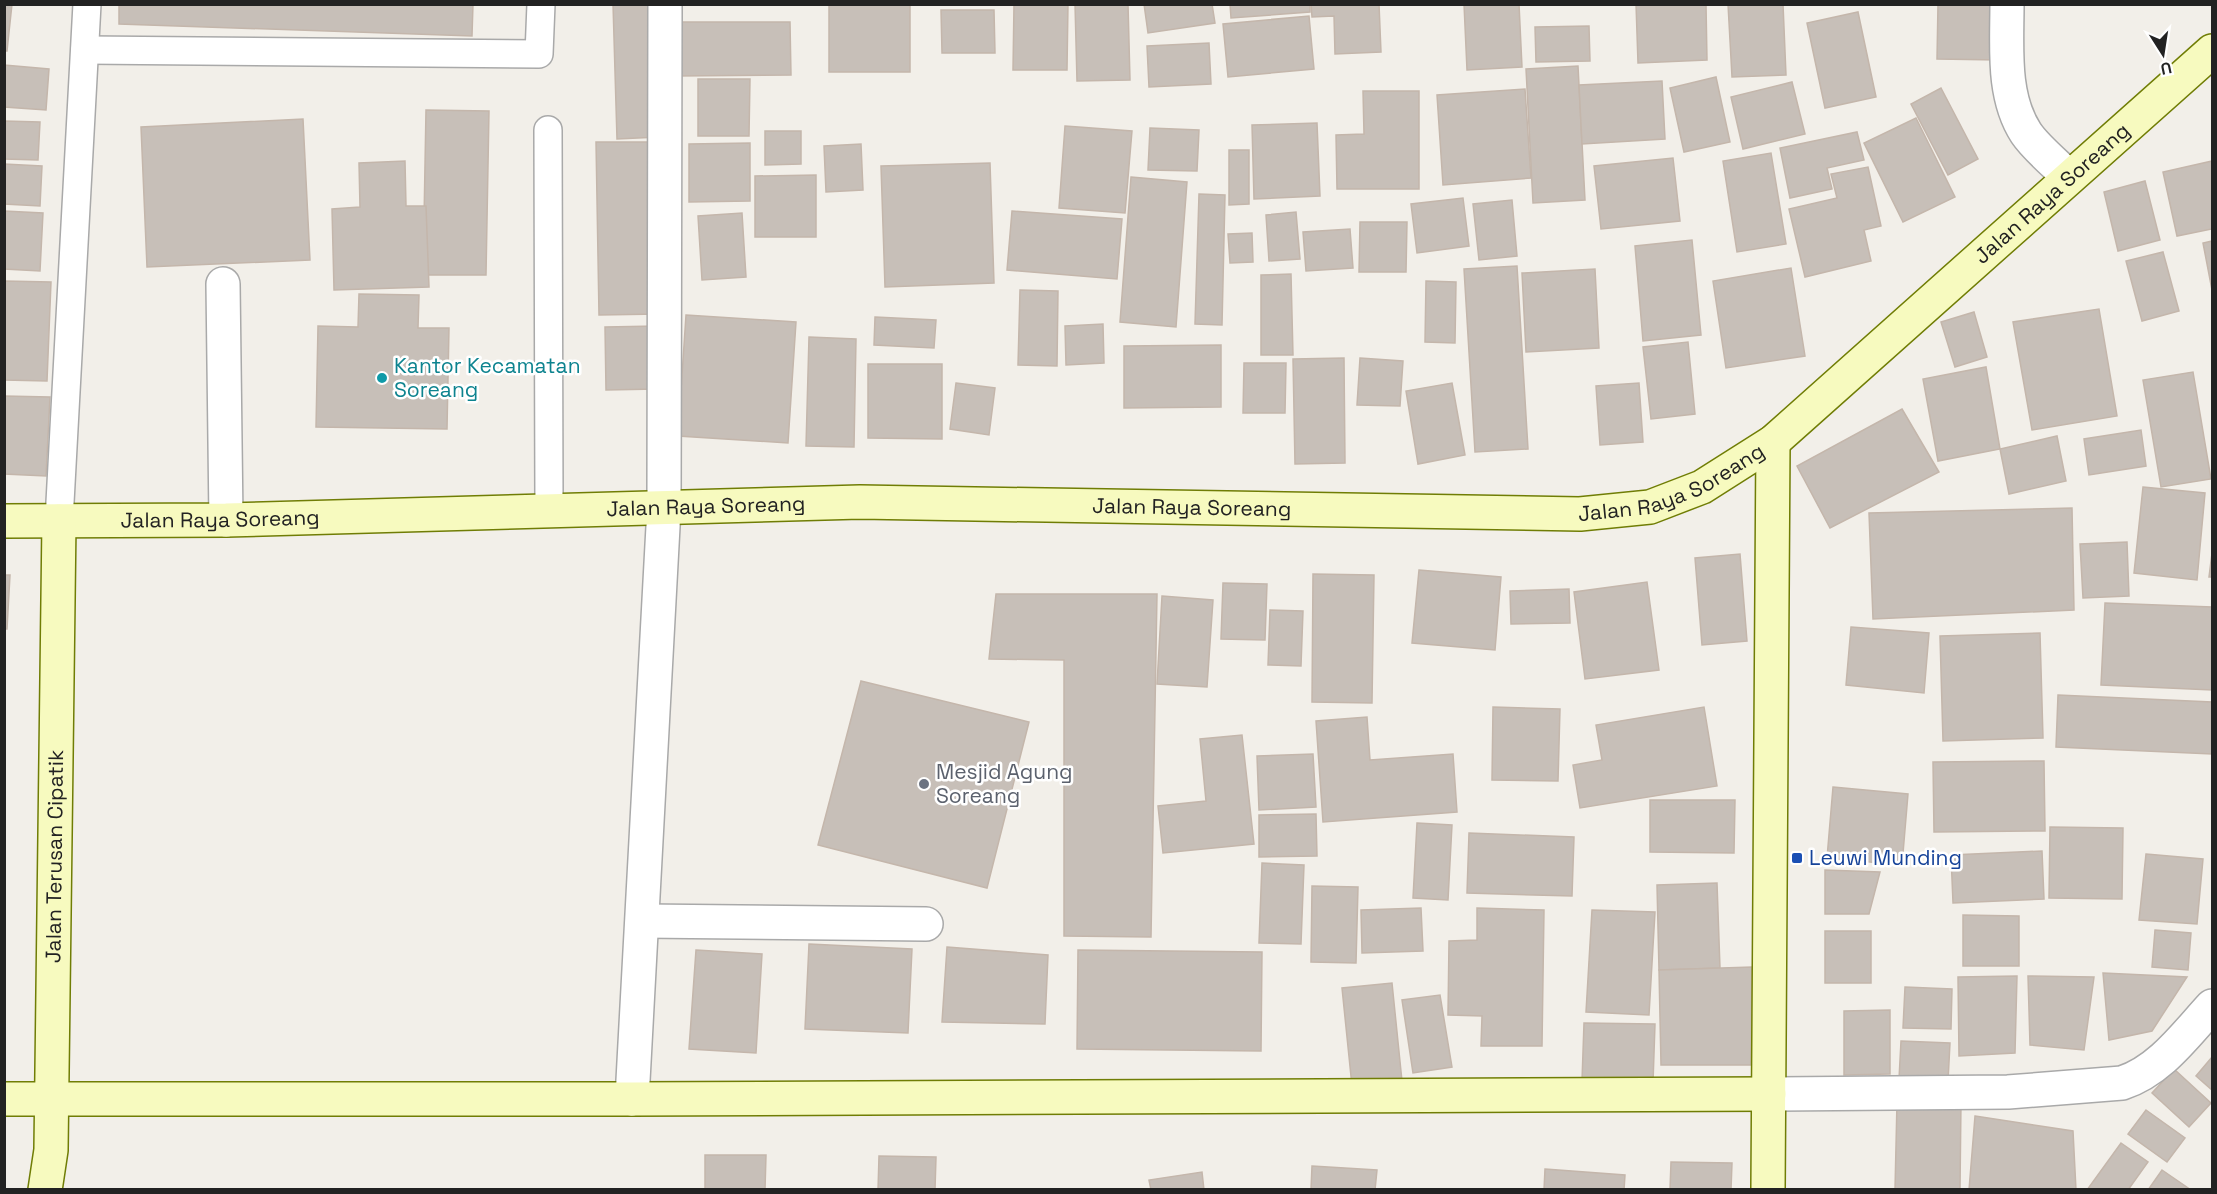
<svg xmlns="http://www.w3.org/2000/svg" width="2217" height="1194" font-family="'Space Grotesk',sans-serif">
	<rect width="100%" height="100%" fill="#f2efe9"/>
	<g fill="#c7bfb8" stroke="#c4b6ab" stroke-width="1.5">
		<path d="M4,4h8l-5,47h-3z"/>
		<path d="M119,4h354l-1,32 -353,-12z"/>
		<path d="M613,4h42l4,133 -42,2z"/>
		<rect x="829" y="4" width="81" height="68"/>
		<path d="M1014,4h54l-1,66h-54z"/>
		<path d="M1075,4h53l2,76 -53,1z"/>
		<path d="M1144,4h68l3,19 -67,10z"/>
		<path d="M1230,4h80v8l-79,6z"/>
		<path d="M1311,4h68l2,48 -46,2 -1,-38 -22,1z"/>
		<path d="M1464,4h55l3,63 -55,3z"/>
		<path d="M1636,4h70l1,56 -69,3z"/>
		<path d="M1728,4h55l3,71 -54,2z"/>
		<path d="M1938,4h60v56l-61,-1z"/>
		<path d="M941,10h53l1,43h-53z"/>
		<path d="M1858,12l18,85 -51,11 -18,-85z"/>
		<path d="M1309,16l5,53 -86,8 -5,-53z"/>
		<path d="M676,22h114l1,53 -115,1z"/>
		<path d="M1589,26l1,35 -54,1 -1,-35z"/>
		<path d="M1209,43l2,41 -62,3 -2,-41z"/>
		<path d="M4,65l45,4 -3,41 -42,-3z"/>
		<path d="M1578,66l7,134 -52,3 -7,-134z"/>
		<path d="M1716,77l14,65 -46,10 -14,-64z"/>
		<path d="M698,79h52l-1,57h-51z"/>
		<path d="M1662,81l3,58 -83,5 -3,-59z"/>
		<path d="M1792,82l13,52 -62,15 -12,-52z"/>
		<path d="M1941,88l37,71 -30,16 -37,-71z"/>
		<path d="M1525,89l6,89 -88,7 -6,-90z"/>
		<path d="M1363,91h56v98h-82l-1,-54 28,-1z"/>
		<path d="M426,110l63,1 -3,164h-63z"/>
		<path d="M1916,118l39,79 -52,25 -39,-79z"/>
		<path d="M303,119l7,141 -163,7 -6,-140z"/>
		<path d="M4,121l36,1 -2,38 -34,-1z"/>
		<path d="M1317,123l3,73 -66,3 -2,-74z"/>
		<path d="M1065,126l67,5 -7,82 -66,-5z"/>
		<path d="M1150,128l49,2 -2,41 -49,-1z"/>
		<path d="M765,131h36v33l-36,1z"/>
		<path d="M1857,132l7,28 -37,8 5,21 -42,9 -10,-50z"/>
		<path d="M596,142h60l3,172 -60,1z"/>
		<path d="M750,143v58l-61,1v-58z"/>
		<path d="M861,144l2,46 -37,2 -2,-46z"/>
		<path d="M1229,150h20v54l-20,1z"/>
		<path d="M1771,153l15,91 -49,8 -14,-91z"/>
		<path d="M1673,158l7,63 -79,8 -7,-63z"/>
		<path d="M405,161l1,45h20l3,81 -95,3 -2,-81 28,-2 -1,-44z"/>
		<path d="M2212,161v68l-35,7 -14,-64z"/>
		<path d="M990,163l4,120 -109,4 -4,-121z"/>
		<path d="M4,164l38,2 -2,40 -36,-2z"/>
		<path d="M1868,167l13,59 -17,4 7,31 -66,16 -16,-68 48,-11 -6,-24z"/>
		<path d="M816,175v62h-61v-61z"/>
		<path d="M1131,177l56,5 -11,145 -56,-5z"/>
		<path d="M2145,181l15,59 -42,11 -14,-59z"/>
		<path d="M1199,194l26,1 -3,130 -27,-1z"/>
		<path d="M1463,198l6,48 -52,7 -6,-49z"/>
		<path d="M1512,200l5,56 -38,4 -6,-56z"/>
		<path d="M4,211l39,2 -3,58 -36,-2z"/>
		<path d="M1012,211l110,8 -5,60 -110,-9z"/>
		<path d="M1296,212l4,47 -31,2 -3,-46z"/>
		<path d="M742,213l4,64 -44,3 -4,-64z"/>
		<path d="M1360,222h47l-1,50h-47z"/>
		<path d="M1350,229l3,39 -47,3 -3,-39z"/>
		<path d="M1252,233l1,29 -23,1 -2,-29z"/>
		<path d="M1692,240l9,95 -58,6 -8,-95z"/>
		<path d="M2212,241v49l-9,-47z"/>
		<path d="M2163,252l16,59 -37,10 -16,-60z"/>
		<path d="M1517,266l11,183 -53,3 -11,-183z"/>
		<path d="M1791,268l14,88 -79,12 -13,-87z"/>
		<path d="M1595,269l4,79 -73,4 -4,-79z"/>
		<path d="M1291,274l2,81h-32v-80z"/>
		<path d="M4,281l47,1 -4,99 -43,-1z"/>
		<path d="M1426,281l30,1 -1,61 -30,-1z"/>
		<path d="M1020,290l38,1 -1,75 -39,-1z"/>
		<path d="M359,294l60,1 -1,33h31l-2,101 -131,-2 2,-101 40,1z"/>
		<path d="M2099,309l18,107 -85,14 -19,-108z"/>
		<path d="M1974,312l13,45 -32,10 -14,-45z"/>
		<path d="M686,315l110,7 -8,121 -110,-7z"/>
		<path d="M875,317l61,3 -2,28 -60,-3z"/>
		<path d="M1103,324l1,39 -38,2 -1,-39z"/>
		<path d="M657,326v63l-51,1 -1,-63z"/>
		<path d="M809,337l47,2 -2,108 -48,-1z"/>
		<path d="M1688,342l7,72 -44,5 -8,-72z"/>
		<path d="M1221,345v62l-97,1v-62z"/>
		<path d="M1344,358l1,105 -50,1 -2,-105z"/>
		<path d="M1360,358l43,3 -3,45 -43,-1z"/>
		<path d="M1244,363h42l-1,50h-42z"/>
		<path d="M868,364h74v75l-74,-1z"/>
		<path d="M1986,367l14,82 -62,12 -15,-82z"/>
		<path d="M2193,372l18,107 -50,8 -18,-107z"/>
		<path d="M956,383l39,5 -6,47 -39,-6z"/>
		<path d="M1452,383l13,72 -47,9 -12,-73z"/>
		<path d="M1639,383l4,59 -43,3 -4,-59z"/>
		<path d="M4,396l46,1 -4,79 -42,-2z"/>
		<path d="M1902,409l37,63 -109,56 -33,-62z"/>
		<path d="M2141,430l5,36 -57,9 -5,-36z"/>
		<path d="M2057,436l9,45 -57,13 -9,-45z"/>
		<path d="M2143,487l62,6 -8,87 -63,-7z"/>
		<path d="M2072,508l2,102 -201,9 -4,-106z"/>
		<path d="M2127,542l2,54 -46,2 -3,-54z"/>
		<path d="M2212,553v24h-3z"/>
		<path d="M1740,554l7,87 -45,4 -7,-87z"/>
		<path d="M1419,570l82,7 -6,73 -83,-7z"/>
		<path d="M1313,574l61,1 -2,128 -60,-1z"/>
		<path d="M4,575h6l-3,54h-3z"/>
		<path d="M1647,582l12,88 -74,9 -11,-87z"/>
		<path d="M1223,583l44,1 -2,56 -44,-1z"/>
		<path d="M1569,589l1,34 -59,1 -1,-33z"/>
		<path d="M996,594h161l-6,343 -87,-1v-276l-75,-1z"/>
		<path d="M1162,596l51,4 -6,87 -50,-3z"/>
		<path d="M2105,603l107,4v83l-111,-5z"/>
		<path d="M1270,610l33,1 -2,55 -33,-1z"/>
		<path d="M1851,627l78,6 -5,60 -78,-8z"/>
		<path d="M2040,633l3,105 -100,3 -3,-105z"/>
		<path d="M861,681l168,41 -42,166 -169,-43z"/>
		<path d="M2058,695l154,7v52l-156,-7z"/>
		<path d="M1493,707l67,2 -2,72 -66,-1z"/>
		<path d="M1704,707l13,79 -137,22 -7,-43 29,-5 -6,-35z"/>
		<path d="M1367,717l3,43 83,-6 4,58 -134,10 -7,-101z"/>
		<path d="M1242,735l12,109 -91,9 -5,-47 48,-5 -6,-62z"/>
		<path d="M1313,754l3,53 -57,3 -2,-54z"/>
		<path d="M2044,761l1,70 -111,1 -1,-70z"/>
		<path d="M1833,787l75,7 -6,71 -75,-7z"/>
		<path d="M1650,800h85l-1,53 -84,-1z"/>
		<path d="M1316,814l1,42 -58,1v-42z"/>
		<path d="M1417,823l35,2 -4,75 -35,-2z"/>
		<path d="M2050,827l73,1 -1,71 -73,-1z"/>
		<path d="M1469,833l105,4 -2,59 -105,-3z"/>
		<path d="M2042,851l2,48 -91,4 -2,-48z"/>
		<path d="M2146,854l57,5 -6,65 -58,-4z"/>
		<path d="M1262,863l42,2 -3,79 -42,-1z"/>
		<path d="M1825,870l55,2 -11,42h-44z"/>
		<path d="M1717,883l3,85 -61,2 -2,-85z"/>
		<path d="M1312,886l46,1 -2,76 -45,-1z"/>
		<path d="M1421,908l2,43 -61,2 -1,-43z"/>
		<path d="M1477,908l67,2 -2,136h-61l1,-30 -34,-1 1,-74 28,-1z"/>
		<path d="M1592,910l63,2 -6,103 -63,-3z"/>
		<path d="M1963,915l56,1v50h-56z"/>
		<path d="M2155,930l36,3 -3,37 -36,-3z"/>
		<rect x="1825" y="931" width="46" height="52"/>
		<path d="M809,944l103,5 -4,84 -103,-4z"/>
		<path d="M947,947l101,8 -3,69 -103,-2z"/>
		<path d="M696,950l66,4 -6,99 -67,-4z"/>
		<path d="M1078,950l184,2 -1,99 -184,-2z"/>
		<path d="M1752,967l-1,98h-90l-2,-95z"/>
		<path d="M2103,973l84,4 -35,54 -43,9z"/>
		<path d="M2017,976l-2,77 -56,3 -1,-79z"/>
		<path d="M2028,976l66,1 -10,73 -54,-5z"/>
		<path d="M1392,983l10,98 -50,5 -10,-98z"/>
		<path d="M1905,987l47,2 -1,40 -48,-1z"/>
		<path d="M1440,995l12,72 -39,6 -11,-73z"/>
		<path d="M1890,1010v64l-46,1v-64z"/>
		<path d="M1584,1023l71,1 -2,59 -71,-2z"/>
		<path d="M1901,1041l49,2 -2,38 -49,-2z"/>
		<path d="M2212,1057v33l-16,-14z"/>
		<path d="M2174,1069l37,34 -22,24 -37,-34z"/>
		<path d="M1897,1102h64l-1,88h-65z"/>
		<path d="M2146,1110l39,28 -18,24 -39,-28z"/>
		<path d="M1975,1116l98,15 3,59h-107z"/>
		<path d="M2121,1143l27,19 -20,28h-41z"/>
		<path d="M705,1155h61l-1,35h-60z"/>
		<path d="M879,1156l57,1 -1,33h-57z"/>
		<path d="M1671,1162l61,1 -1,27h-61z"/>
		<path d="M1312,1166l65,4 -2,20h-64z"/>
		<path d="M1545,1169l80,6 -1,15h-80z"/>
		<path d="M2162,1170l29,20h-43z"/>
		<path d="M1202,1172l2,18h-53l-2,-10z"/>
	</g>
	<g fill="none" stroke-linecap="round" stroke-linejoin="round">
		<defs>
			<g id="lane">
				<path d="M85,50l454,4 2,-50"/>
				<path d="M548,130l1,381"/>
				<path d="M59,521l28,-517"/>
			</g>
			<g id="street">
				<path d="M2007,4c0,43 -5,92 19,129 10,15 30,31 43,44"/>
				<path d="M223,284l3,236"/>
				<path d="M643,921l283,3"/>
				<path d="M1769,1094l239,-2 114,-9c38,-12 64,-49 90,-77"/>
				<path d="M632,1099l32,-591 1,-504"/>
			</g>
			<g id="secondary">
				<path id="s1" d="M4,521l222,-1 634,-18 720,12 70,-7 52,-20 71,-45 439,-391"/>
				<path d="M4,1099h628l1137,-5"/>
				<path id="s2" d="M45,1190l6,-40 8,-629"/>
				<path d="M1768,1190l5,-748"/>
			</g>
		</defs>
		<use href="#lane" stroke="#a9a9a9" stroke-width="30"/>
		<use href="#street" stroke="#a9a9a9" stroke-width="36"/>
		<use href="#secondary" stroke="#707d05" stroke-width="36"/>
		<use href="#lane" stroke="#fff" stroke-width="27"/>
		<use href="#street" stroke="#fff" stroke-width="33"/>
		<use href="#secondary" stroke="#f7fabf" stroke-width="33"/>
	</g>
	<circle fill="#0f9aa8" stroke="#fff" stroke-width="2" cx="382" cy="378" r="6"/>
	<circle fill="#6b7280" stroke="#fff" stroke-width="2" cx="924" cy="784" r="6"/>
	<rect fill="#1a4fb4" stroke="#fff" stroke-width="2" x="1791" y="852" width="12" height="12" rx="3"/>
	<g text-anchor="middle" stroke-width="5" stroke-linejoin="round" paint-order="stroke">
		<g font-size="21" fill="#222" stroke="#fff">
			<text dy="7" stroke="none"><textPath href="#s1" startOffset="2160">Jalan Raya Soreang</textPath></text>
			<text dy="7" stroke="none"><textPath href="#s1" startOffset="1674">Jalan Raya Soreang</textPath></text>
			<text dy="7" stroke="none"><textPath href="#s1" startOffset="702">Jalan Raya Soreang</textPath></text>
			<text dy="7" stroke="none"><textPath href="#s1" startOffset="1188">Jalan Raya Soreang</textPath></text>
			<text dy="7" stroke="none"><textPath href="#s1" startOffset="216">Jalan Raya Soreang</textPath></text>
			<text dy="7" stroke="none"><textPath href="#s2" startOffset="334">Jalan Terusan Cipatik</textPath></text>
		</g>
		<g font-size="21" fill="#0d838f" stroke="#fff" text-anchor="start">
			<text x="394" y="373">Kantor Kecamatan<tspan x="394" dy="24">Soreang</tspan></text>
		</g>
		<g font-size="21" fill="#5b616d" stroke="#fff" text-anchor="start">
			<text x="936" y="779">Mesjid Agung<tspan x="936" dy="24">Soreang</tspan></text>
		</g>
		<g font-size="21" fill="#164399" stroke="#fff" text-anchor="start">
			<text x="1809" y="865">Leuwi Munding</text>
		</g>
	</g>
	<rect width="2217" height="1194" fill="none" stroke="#222222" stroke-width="12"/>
	<g transform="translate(2163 54) rotate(168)" stroke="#ffffff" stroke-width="4.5" paint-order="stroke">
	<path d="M0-4.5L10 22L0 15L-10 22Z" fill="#222222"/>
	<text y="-9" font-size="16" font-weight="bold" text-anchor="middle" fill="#222222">U</text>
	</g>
</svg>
